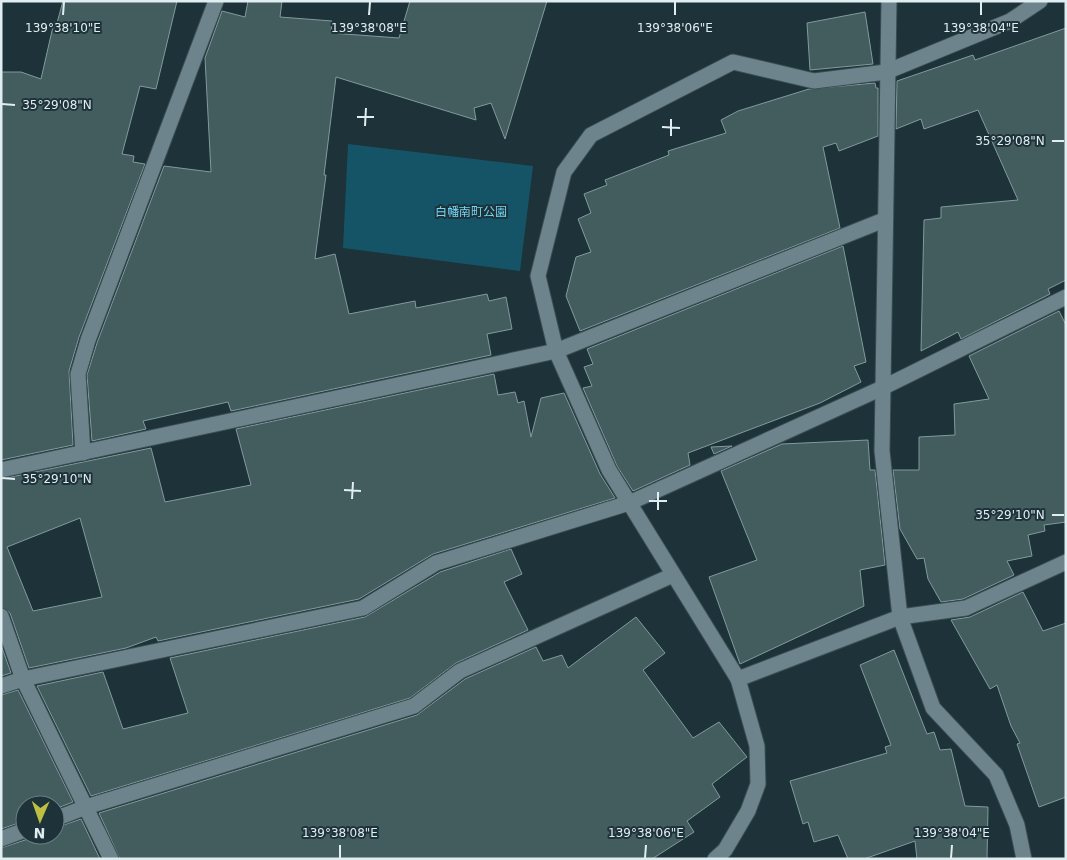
<svg xmlns="http://www.w3.org/2000/svg" width="1067" height="860" font-family="'DejaVu Sans','Noto Sans JP',sans-serif">
	<rect width="100%" height="100%" fill="#1d3239"/>
	<path fill="#155466" d="M348,144l185,22 -13,105 -177,-23z"/>
	<g fill="#435c5d" stroke="#819b9c" fill-rule="evenodd">
		<path d="M63,1h114l-21,88 -16,-3 -18,68 12,2 -1,6 12,2 -66,173 -10,34 4,74 -72,15v-388h20l20,7 13,-57 3,1z"/>
		<path d="M248,1h34l-2,16 52,4 -1,12 68,5 11,-37h137l-42,138 -14,-36 -17,5 2,12 -140,-43 -12,98h2l-11,84 20,-5 14,60 66,-13 1,7 71,-14 2,7 17,-4 6,32 -25,5 4,21 -260,56 -3,-9 -85,19 3,8 -54,12 -5,-66 10,-32 67,-177 47,6 -6,-114 17,-47 23,6z"/>
		<path d="M865,12l8,52 -63,6 -3,-47z"/>
		<path d="M1066,28v252l-18,9 2,5 -89,45 -3,-7 -37,19 3,-131 17,-2v-11l77,-7 -40,-90 -54,19 -3,-10 -25,10 1,-48 76,-26 2,5z"/>
		<path d="M875,83l1,5h2v48l-39,15 -3,-8 -13,4 17,81 -260,103 -14,-35 10,-39 15,-5 -13,-33 13,-6 -7,-19 23,-9 -2,-5 64,-25 -1,-4 58,-18 -5,-13 17,-9 71,-22z"/>
		<path d="M843,246l23,116 -12,4 7,16 -41,21 -132,50 2,12 -57,26 -16,-25 -34,-78 9,-2 -8,-19 9,-3 -6,-15z"/>
		<path d="M1059,311l7,14v197l-22,3 1,6 -17,4 4,21 -25,5 7,14 -51,24 -22,3 -13,-23 -4,-21 -7,1 -17,-30 -7,-59h26v-33l36,-2 -1,-31 35,-5 -20,-43z"/>
		<path d="M494,374l4,21 17,-3 3,11 6,-2 7,36 10,-39 23,-5 36,81 15,24 -182,56 -74,45 -201,42 -2,-4 -30,11 -97,20 -19,-55 -9,-6v-128l150,-31 14,54 86,-17 -15,-56zM80,518l22,79 -69,14 -26,-64z"/>
		<path d="M868,440l2,30h5l10,95 -25,5 4,36 -124,58 -31,-87 48,-17 -36,-89 61,-27z"/>
		<path d="M732,446l-18,8 -3,-7z"/>
		<path d="M511,549l11,25 -18,8 24,48 -72,33 -46,35 -319,98 -54,-110 66,-14 20,57 65,-16 -18,-55 195,-41 75,-45z"/>
		<path d="M1023,592l20,39 23,-8v174l-27,10 -22,-63 3,-1 -9,-17 -14,-41 -7,4 -39,-69 19,-3z"/>
		<path d="M636,617l29,36 -22,17 50,68 26,-16 28,35 -35,27 8,13 -33,24 7,11 -42,27h-532l-21,-46 318,-98 48,-36 71,-32 7,14 19,-6 6,13z"/>
		<path d="M1,645l10,28 -10,3z"/>
		<path d="M894,650l33,84 7,-2 6,18 11,-1 14,57 23,1 -1,52h-70l-2,-18 -51,18h-16l-10,-24 -24,7 -6,-20 -5,2 -13,-43 97,-28 -2,-6 6,-2 -31,-80z"/>
		<path d="M18,690l55,112 -18,7v-4h-30v16l-24,8v-134z"/>
		<path d="M81,819l19,40h-99v-11l27,-9 5,-4h22v-7z"/>
	</g>
	<g fill="none" stroke-linecap="round" stroke-linejoin="round">
		<defs>
			<g id="minor">
				<path d="M889,1l-7,450 18,166 33,91 63,67 21,50 7,34"/>
				<path d="M83,453l-5,-79 10,-34 128,-339"/>
				<path d="M1,470l555,-119 328,-131"/>
				<path d="M1,616l22,63 88,180"/>
				<path d="M738,679l162,-62 66,-9 100,-46"/>
				<path d="M1,686l22,-7 340,-71 73,-45 193,-60 253,-115 184,-91"/>
				<path d="M55,819l31,-12 328,-101 46,-35 213,-96"/>
				<path d="M1,839l24,-9"/>
				<path d="M715,859l10,-9 23,-39 10,-27 -1,-38 -19,-67 -129,-209 -53,-119 -18,-75 26,-104 27,-37 142,-73 81,19 72,-9 124,-51 30,-20"/>
			</g>
		</defs>
		<use href="#minor" stroke="#3a4d52" stroke-width="17"/>
		<use href="#minor" stroke="#6d848d" stroke-width="15"/>
	</g>
	<path fill="none" stroke="#e0edf1" stroke-width="2" d="M63,15l1,-13M369,15l1,-13M675,15v-13M981,15v-13M2,104l13,1M357,117h17M365,126l1,-18M662,127l18,1M671,136v-17M1052,141h12M2,478l13,1M344,490l17,1M352,499l1,-17M649,501h18M658,510v-18M1052,515h12M340,858v-13M645,858l1,-13M951,858l1,-13"/>
	<g text-anchor="middle" stroke-width="4" stroke-linejoin="round" paint-order="stroke">
		<g font-size="12" fill="#72d5f5" stroke="#1d3239">
			<text x="471" y="216">白幡南町公園</text>
		</g>
	</g>
	<g font-size="12" text-anchor="middle" fill="#e0edf1" stroke="#1d3239" stroke-width="4" stroke-linejoin="round" paint-order="stroke">
		<text x="63" y="32">139°38'10"E</text>
		<text x="369" y="32">139°38'08"E</text>
		<text x="675" y="32">139°38'06"E</text>
		<text x="981" y="32">139°38'04"E</text>
		<text x="57" y="109">35°29'08"N</text>
		<text x="1010" y="145">35°29'08"N</text>
		<text x="57" y="483">35°29'10"N</text>
		<text x="1010" y="519">35°29'10"N</text>
		<text x="340" y="837">139°38'08"E</text>
		<text x="646" y="837">139°38'06"E</text>
		<text x="952" y="837">139°38'04"E</text>
	</g>
	<rect width="1067" height="860" fill="none" stroke="#e0edf1" stroke-width="5"/>
	<g transform="translate(40 820) rotate(182)"><circle r="24" fill="#1d3239" stroke="#6b7d83"/>
	<path d="M0-4L9 19L0 12L-9 19Z" fill="#bdbf43"/>
	<text y="-8" font-size="14" font-weight="bold" text-anchor="middle" fill="#e0edf1">N</text>
	</g>
</svg>
